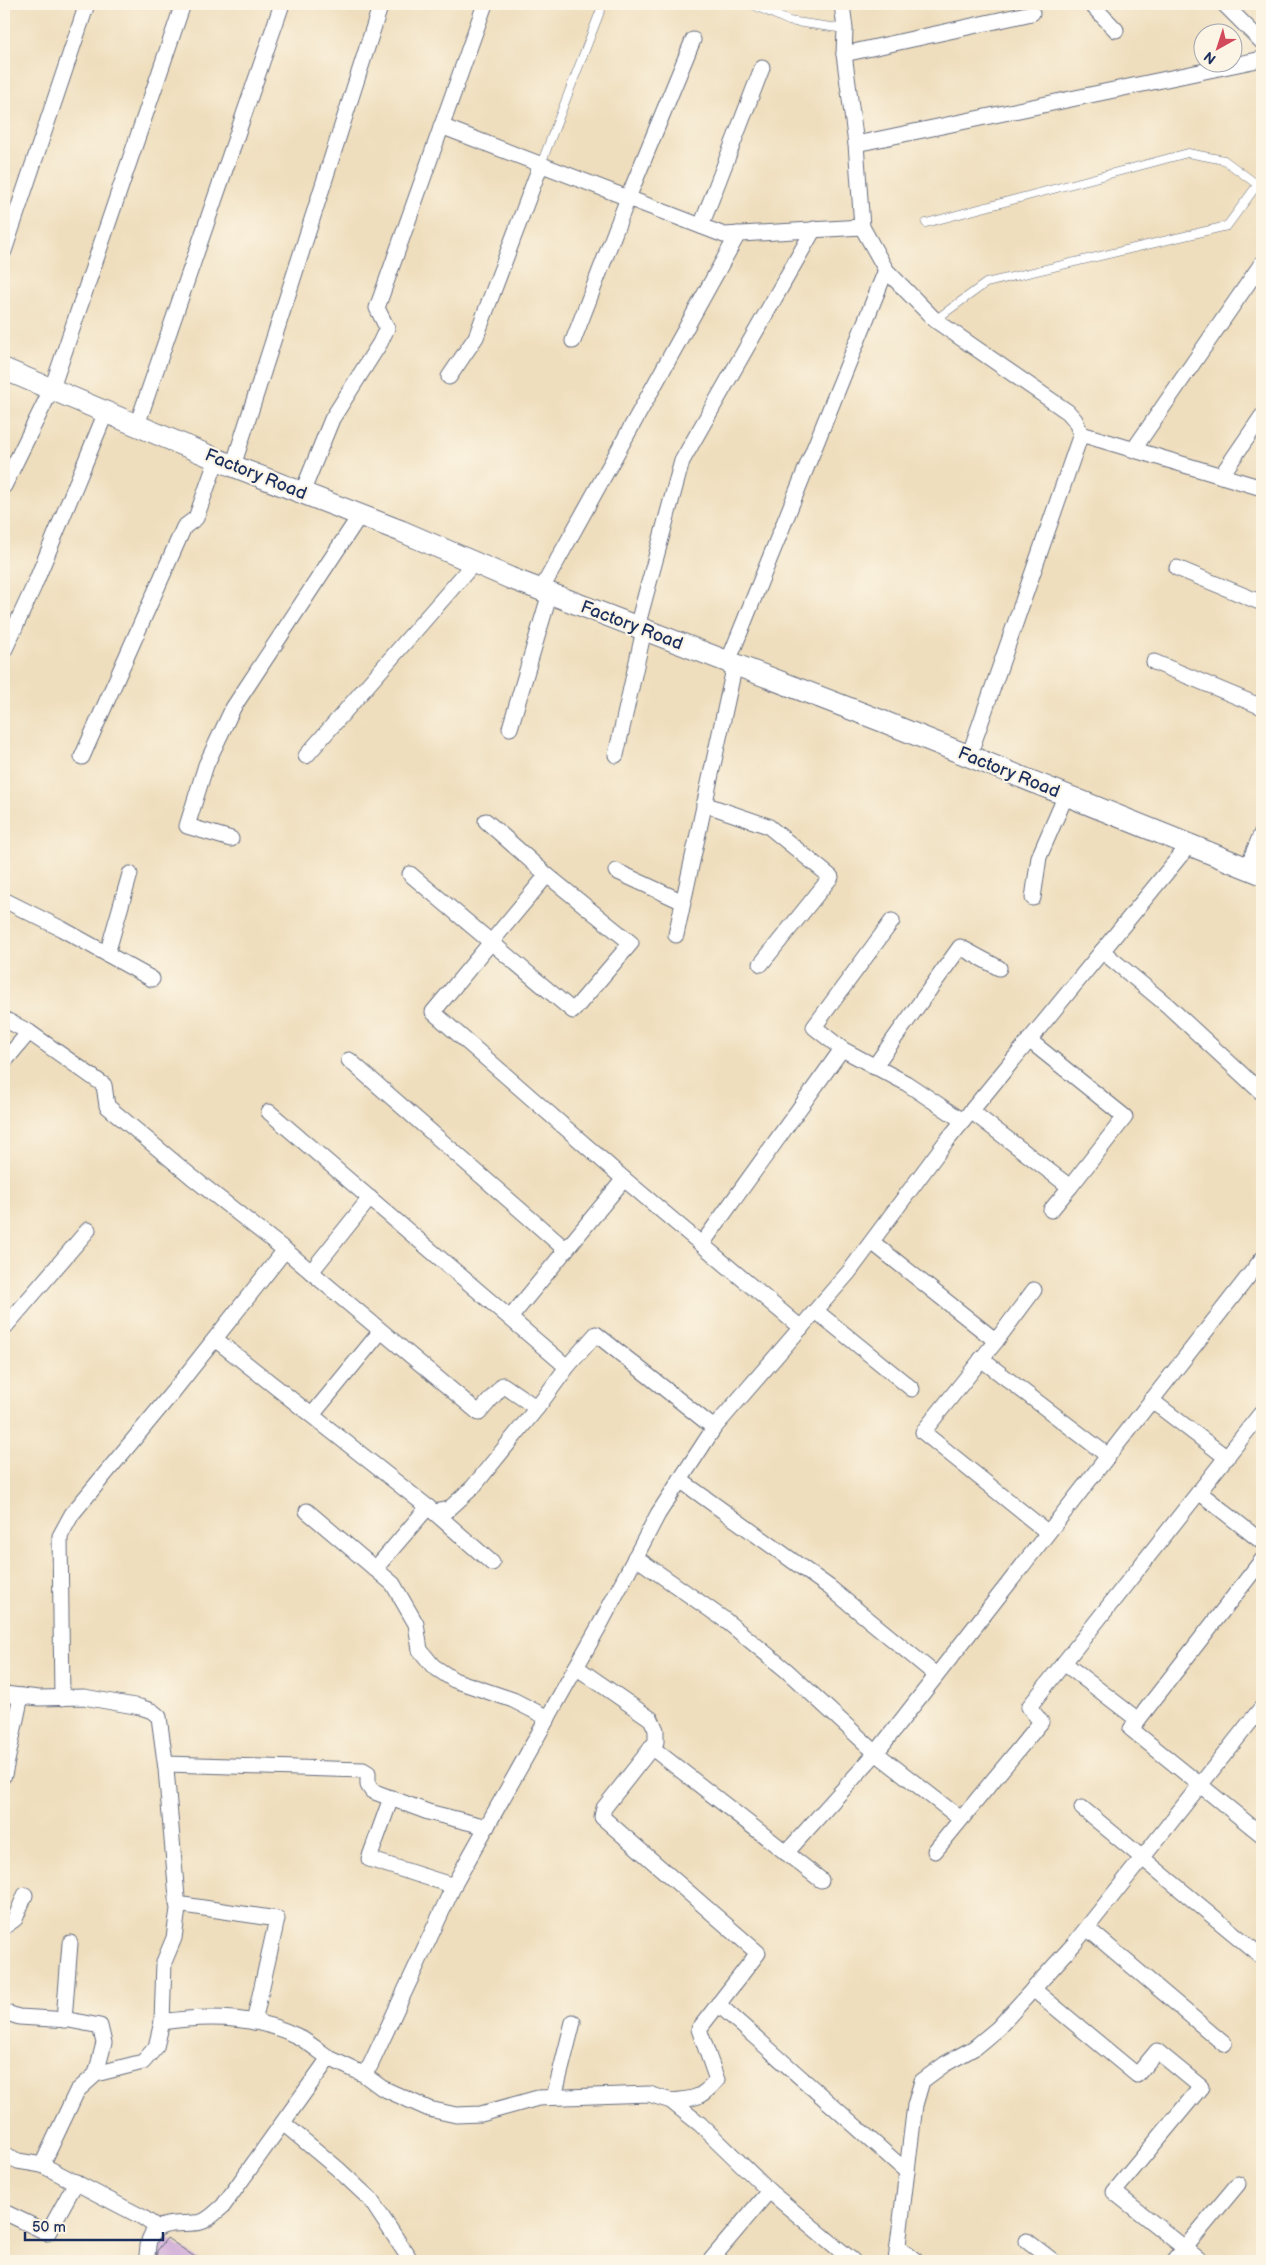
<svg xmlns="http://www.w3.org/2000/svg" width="1266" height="2265" font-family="'Balsamiq Sans',sans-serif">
	<rect width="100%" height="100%" fill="#fcf5e5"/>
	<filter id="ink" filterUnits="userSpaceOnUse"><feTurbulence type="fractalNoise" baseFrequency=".02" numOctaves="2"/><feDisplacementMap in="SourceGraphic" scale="10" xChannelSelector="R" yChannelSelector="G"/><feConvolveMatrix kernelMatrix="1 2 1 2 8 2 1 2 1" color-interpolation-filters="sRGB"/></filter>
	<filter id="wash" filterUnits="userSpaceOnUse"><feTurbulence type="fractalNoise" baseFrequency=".0096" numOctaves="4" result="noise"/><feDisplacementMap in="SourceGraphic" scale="20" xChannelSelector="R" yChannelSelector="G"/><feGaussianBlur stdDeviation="1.12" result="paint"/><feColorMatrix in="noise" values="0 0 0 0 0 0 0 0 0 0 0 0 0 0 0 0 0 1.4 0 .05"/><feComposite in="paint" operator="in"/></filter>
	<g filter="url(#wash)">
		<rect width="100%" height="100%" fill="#efdebd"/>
		<g id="blocks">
			<path fill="#cea8d7" d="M167,2238l34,23h-45l1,-10z"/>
		</g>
	</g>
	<g filter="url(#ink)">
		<use href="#blocks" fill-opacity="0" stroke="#656c7f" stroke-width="1"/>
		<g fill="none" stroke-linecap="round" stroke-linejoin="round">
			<defs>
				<g id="service">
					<path d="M751,4l38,17 56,8"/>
					<path d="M541,164l62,-160"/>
					<path d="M926,223l262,-70 36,7 38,28"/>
					<path d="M935,320l51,-37 241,-57 31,-42"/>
				</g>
				<g id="minor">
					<path d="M842,4l3,25 -1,25 12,90 6,83 24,43 49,50 133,92 7,8 6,14 -112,322"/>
					<path d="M1091,4l25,26"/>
					<path d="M1224,4l38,38"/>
					<path d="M844,54l188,-41"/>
					<path d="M441,126l283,109 138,-8"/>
					<path d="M856,144l406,-85"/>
					<path d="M701,226l61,-158"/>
					<path d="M4,251l83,-247"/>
					<path d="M573,341l55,-143 65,-158"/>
					<path d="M449,377l27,-40 65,-173"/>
					<path d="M137,425l145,-421"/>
					<path d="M1081,434l181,54"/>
					<path d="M1134,449l128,-186"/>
					<path d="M233,466l148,-462"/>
					<path d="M1221,476l41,-60"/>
					<path d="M4,486l48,-98 131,-384"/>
					<path d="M302,493l30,-74 48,-76 7,-15 -10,-20 108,-304"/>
					<path d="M1177,568l85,35"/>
					<path d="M541,590l197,-356"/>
					<path d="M637,627l45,-166 132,-232"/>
					<path d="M4,651l30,-65 72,-174"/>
					<path d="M728,662l158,-392"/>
					<path d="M1154,662l108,45"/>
					<path d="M510,728l40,-135"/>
					<path d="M616,755l28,-125"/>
					<path d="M306,756l168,-193"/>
					<path d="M82,757l102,-230 12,-9 21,-59"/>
					<path d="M704,804l64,22 63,51 -70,87"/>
					<path d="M486,821l61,54 -114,137 191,167"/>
					<path d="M231,839l-44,-13 19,-61 27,-57 127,-193"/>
					<path d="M1247,868l15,-36"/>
					<path d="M616,871l67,31"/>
					<path d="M410,874l163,137 58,-68 -84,-68"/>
					<path d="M1033,898l6,-41 27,-62"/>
					<path d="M4,900l58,29 90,50"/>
					<path d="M676,935l59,-271"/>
					<path d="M1102,951l65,54 95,88"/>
					<path d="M107,954l23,-80"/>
					<path d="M4,1019l25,13 75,53 3,21 85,71 93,73"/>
					<path d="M842,1049l-28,-22 78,-106"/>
					<path d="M349,1060l217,190"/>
					<path d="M4,1062l25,-30"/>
					<path d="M874,1067l86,-120 39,21"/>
					<path d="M971,1111l99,76 55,-70 -96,-77"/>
					<path d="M269,1112l298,255 -30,41"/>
					<path d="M1051,1210l19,-23"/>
					<path d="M872,1242l124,99 38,-51"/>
					<path d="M702,1244l140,-195 64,34 57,38"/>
					<path d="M311,1272l59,-74"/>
					<path d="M816,1311l96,78"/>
					<path d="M510,1318l114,-139 177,149"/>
					<path d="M4,1328l84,-98"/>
					<path d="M996,1341l-73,91 124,100"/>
					<path d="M981,1359l126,96"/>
					<path d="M567,1367l29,-33 118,94"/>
					<path d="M1151,1400l76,58"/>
					<path d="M312,1415l69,-84"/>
					<path d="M680,1480l149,107 107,88"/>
					<path d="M1199,1492l63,50"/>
					<path d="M307,1511l86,73 23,40 4,26 13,16 21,14 59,20 35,18"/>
					<path d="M434,1512l58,51"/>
					<path d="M635,1557l90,63 61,50 90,83 -90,100"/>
					<path d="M1262,1560l-131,169 131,106"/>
					<path d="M375,1569l53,-62"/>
					<path d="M1064,1663l74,57"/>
					<path d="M576,1667l75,52 5,11v12l-52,66 -2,9 156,136 -59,76 18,51c-15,18 -23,19 -46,21"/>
					<path d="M4,1694l35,4 45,-1 56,10 12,4 7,6 7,52 12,140 -4,29 -10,24 -2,60 -6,25 -13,15 -47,12 -19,17 -35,74 100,52 16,11"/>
					<path d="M62,1698l-2,-162 12,-22 100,-121 113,-143 194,163 24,-28 34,23 -64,79 -24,22 -15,3 -219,-173"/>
					<path d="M651,1747l170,133"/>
					<path d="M166,1764l197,6 5,3v12l4,6 56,21 59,15"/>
					<path d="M4,1775l17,-79"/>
					<path d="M391,1798l-22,61 85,27"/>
					<path d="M1082,1808l180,149"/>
					<path d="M961,1819l-85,-66 386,-494"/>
					<path d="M935,1851l106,-129 -12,-15 233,-295"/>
					<path d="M177,1904l100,15 -23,103"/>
					<path d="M4,1927l11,-8 10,-24"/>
					<path d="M1087,1928l137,116"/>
					<path d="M1033,1989l104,86 20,-24 44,36 -87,105 87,69"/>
					<path d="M718,2004l189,168"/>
					<path d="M4,2012l15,5 50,3 31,6 4,17 -8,31"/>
					<path d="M64,2020l6,-77"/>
					<path d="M162,2022c44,-7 94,-6 135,14 11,6 22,15 32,22"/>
					<path d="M363,2074l19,14 47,21 27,6 25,-1 57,-16 111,-4 22,7 29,23 69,67 -59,70"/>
					<path d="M554,2097l19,-75"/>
					<path d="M283,2123l55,46 32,30 41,62"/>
					<path d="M4,2154l14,7 24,4"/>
					<path d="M769,2191l84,70"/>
					<path d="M4,2212l44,21 28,-51"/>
					<path d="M1027,2241l26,20"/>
					<path d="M898,2247l18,14"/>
					<path d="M146,2261c2,-7 1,-17 4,-23 8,-20 35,-12 51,-16 8,-2 16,-11 22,-16l106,-148 34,16 7,-8 85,-183 147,-262 56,-107 56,-86 135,-156 96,-129 244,-298"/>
					<path d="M896,2261l19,-156 7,-24 23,-17 29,-16 24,-20 76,-84 188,-237"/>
					<path d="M1174,2261l64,-77"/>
				</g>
				<path id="secondary" d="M4,369l229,97 168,65 109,47 372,143 380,153"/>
			</defs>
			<use href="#service" stroke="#656c7f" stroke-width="9"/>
			<use href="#minor" stroke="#656c7f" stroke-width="17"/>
			<use href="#secondary" stroke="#656c7f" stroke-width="23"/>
			<use href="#service" stroke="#fff" stroke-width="8"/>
			<use href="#minor" stroke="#fff" stroke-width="15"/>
			<use href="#secondary" stroke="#fff" stroke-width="21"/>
		</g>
	</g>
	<g text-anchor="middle" stroke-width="4.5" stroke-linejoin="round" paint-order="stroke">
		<g font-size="18" fill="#1b2f5e" stroke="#fcf5e5">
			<text transform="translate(256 474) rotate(22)" y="6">Factory Road</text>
			<text transform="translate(632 625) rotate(21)" y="6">Factory Road</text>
			<text transform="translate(1009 772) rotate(22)" y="6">Factory Road</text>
		</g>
	</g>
	<rect width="1266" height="2265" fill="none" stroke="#fcf5e5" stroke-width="20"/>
	<g transform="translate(1218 48) rotate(219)"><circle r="24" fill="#fcf5e5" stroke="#a2a6af"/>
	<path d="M0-4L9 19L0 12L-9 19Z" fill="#d1495b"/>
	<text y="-8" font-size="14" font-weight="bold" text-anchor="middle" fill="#1b2f5e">N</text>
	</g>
	<path d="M25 2232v8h138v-8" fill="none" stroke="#1b2f5e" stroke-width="2.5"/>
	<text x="32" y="2232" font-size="15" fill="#1b2f5e" stroke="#fcf5e5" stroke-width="4" paint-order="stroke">50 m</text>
</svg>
